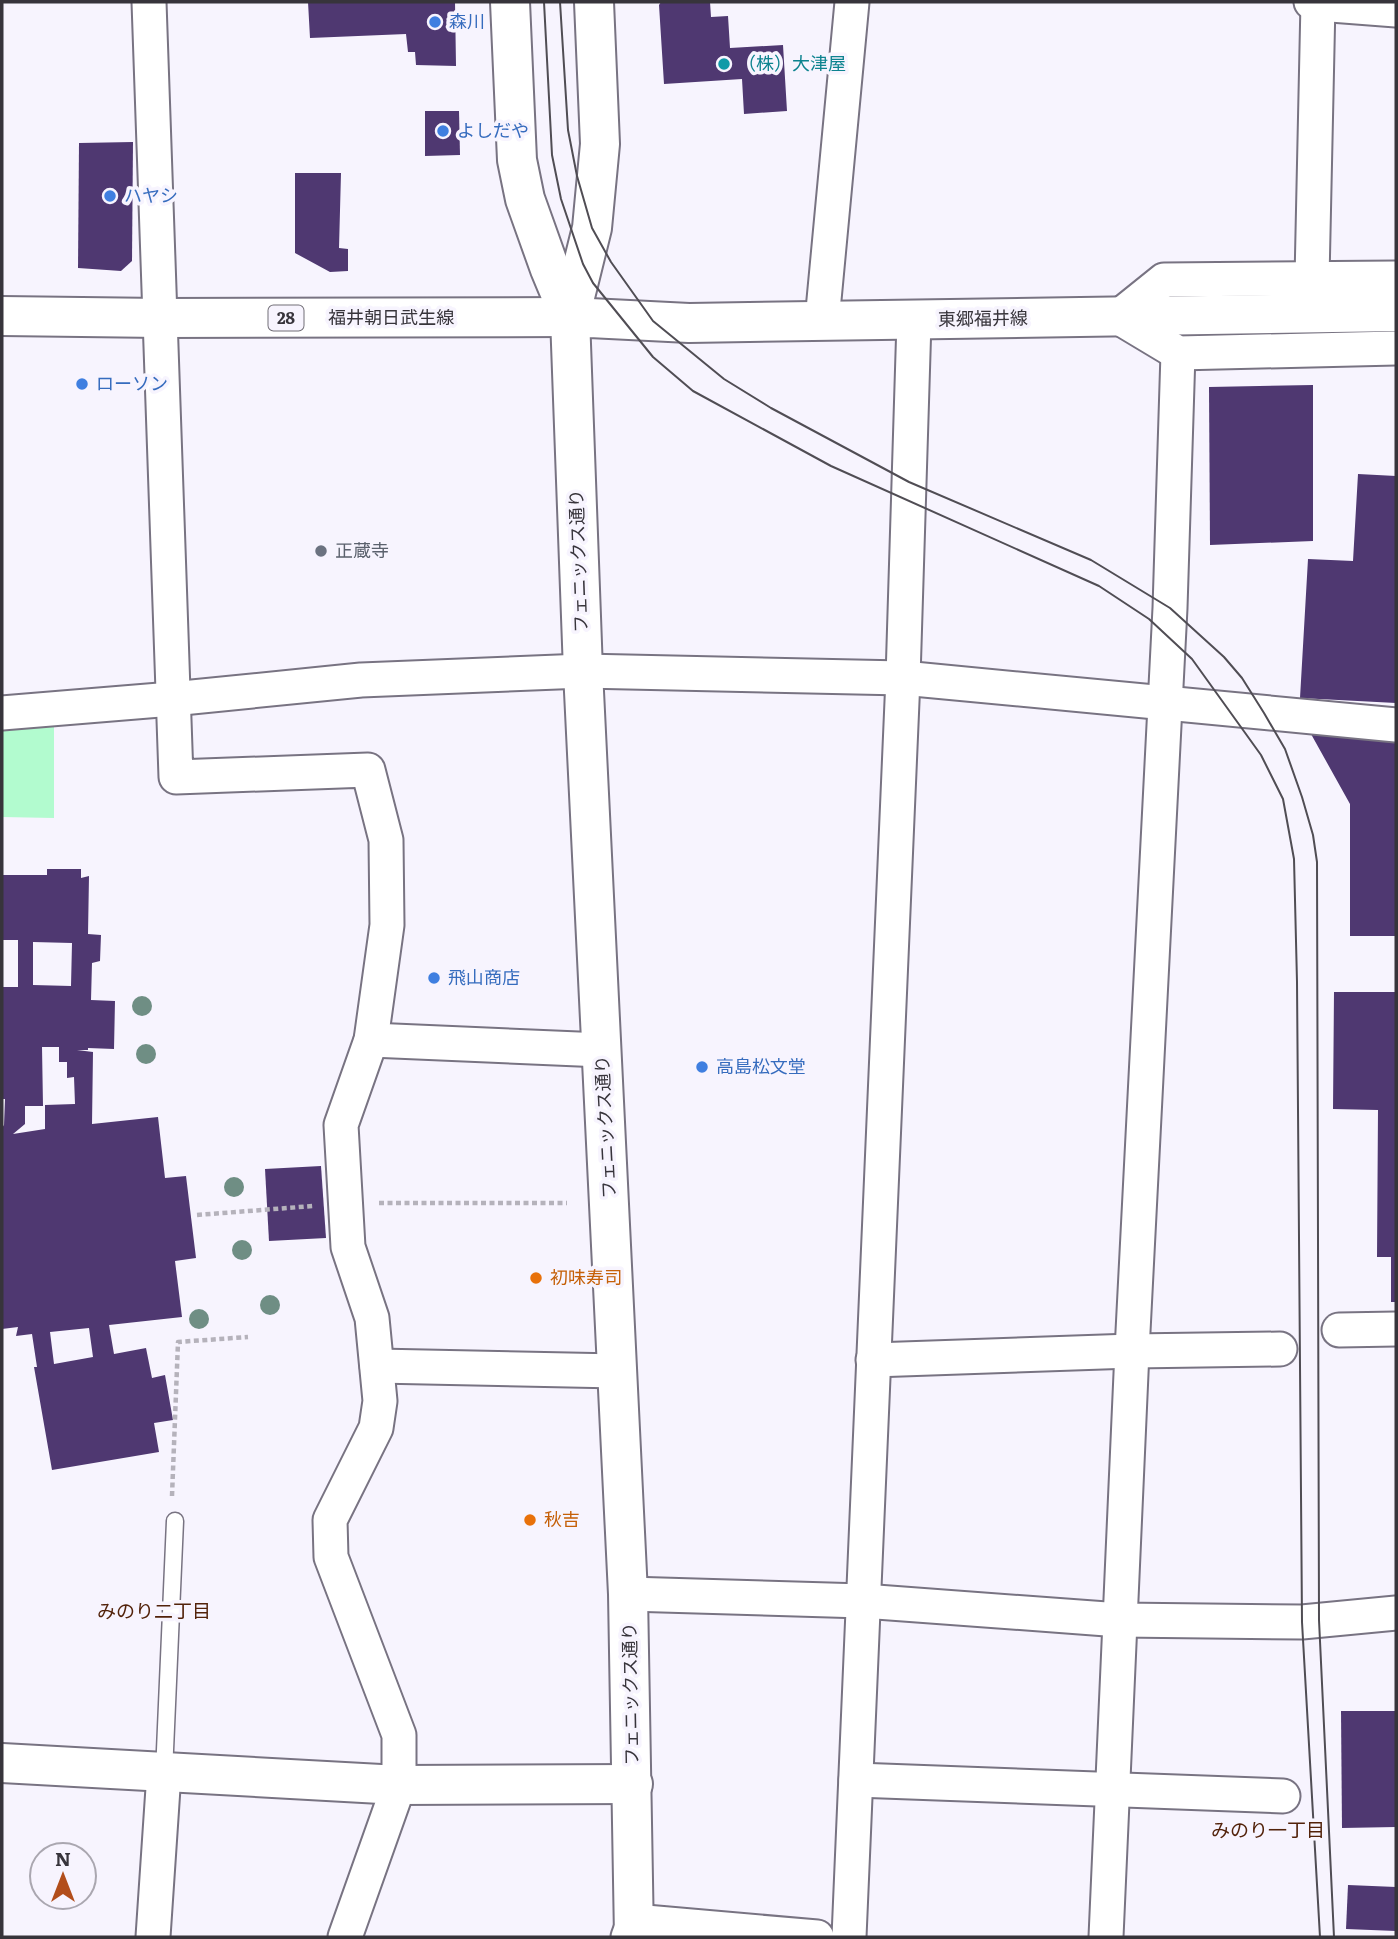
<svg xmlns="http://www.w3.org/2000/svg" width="1398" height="1939" font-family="Literata,'Noto Sans JP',serif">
	<rect width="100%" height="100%" fill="#f7f4fe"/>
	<path fill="#b2fbcf" d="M54,727v91l-52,-1v-89z"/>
	<g fill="#4f3871" fill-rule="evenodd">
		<path d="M308,2h147l1,64 -40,-1 -1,-13h-7l-2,-18 -96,4z"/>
		<path d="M661,2h49l1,15 17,-1 2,32 53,-3 4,66 -43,3 -2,-35 -78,5 -5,-79z"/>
		<path d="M425,111h34l1,44 -35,1z"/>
		<path d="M133,142l-1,119 -11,10 -43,-3 1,-125z"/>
		<path d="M295,173h46l-2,75 9,1v22l-18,1 -35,-19z"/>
		<path d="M1313,385v156l-103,4 -1,-158z"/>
		<path d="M1358,474l38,2v227l-96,-5 8,-139 45,2z"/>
		<path d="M1311,734l85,4v198h-46v-132z"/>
		<path d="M47,869h34v9l8,-2 -1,58 13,1 -1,26 -8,2 -1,37 24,1 -1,48 -26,-1v2h-11l16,2 -1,72 66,-7 7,61 21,-2 10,82 -21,3 7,56 -73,8 5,29 32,-6 6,30 13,-3 8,45 -19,3 5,29 -107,18 -18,-103h3l-5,-33 -16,2 2,-9 -16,2v-201l2,-3 1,-26h-3v-112h16v-47h-16v-65h45zM33,942l39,1 -1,43 -38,-1zM42,1047h17v15h8v16l7,-1 1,27 -30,1v24l-32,5 12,-10v-18h18zM89,1328l4,29 -39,7 -4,-32z"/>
		<path d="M1334,992h62v310h-5v-45h-14l1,-147 -45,-1z"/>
		<path d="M321,1166l5,72 -57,3 -4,-72z"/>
		<path d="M1341,1711h55v116l-54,1z"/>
		<path d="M1348,1885l48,2v44l-50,-2z"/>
	</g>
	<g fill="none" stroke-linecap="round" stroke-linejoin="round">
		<defs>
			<path id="service" d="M164,1773l11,-252"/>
			<g id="minor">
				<path d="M149,2l27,775 192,-7 18,70 1,85 -16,115 -30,85 7,122 24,71 8,83 -4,27 -46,92 1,37 68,178v50l-54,152"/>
				<path d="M1311,2l7,2 78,6"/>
				<path d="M1396,278l-232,2 -46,37 60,36 218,-5"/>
				<path d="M1312,279l6,-277"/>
				<path d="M822,321l30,-319"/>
				<path d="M2,713l170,-14 189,-19 222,-9 320,7 493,47"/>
				<path d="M371,1040l231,10"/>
				<path d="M1339,1330l57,-1"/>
				<path d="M873,1360l259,-9 148,-2"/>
				<path d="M377,1366l241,5"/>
				<path d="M628,1594l235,7 257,19 182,2 94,-9"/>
				<path d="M856,1780l427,16"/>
				<path d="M153,1937l11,-164"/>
				<path d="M628,1937l6,-16 183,16"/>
				<path d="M849,1937l54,-1259 11,-357"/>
				<path d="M1106,1937l26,-586 38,-743 8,-255"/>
			</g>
			<path id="tertiary" d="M2,1763l397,22 234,-1"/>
			<path id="secondary" d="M634,1937l-6,-343 -45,-923 -13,-354 119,6 707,-11"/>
			<g id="primary">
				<path d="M510,2l7,158 8,39 25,70 20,48"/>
				<path d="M2,316l159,2 409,-1"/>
				<path d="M570,317l22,-89 8,-84 -6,-142"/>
			</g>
		</defs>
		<use href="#service" stroke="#787382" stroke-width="19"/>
		<use href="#minor" stroke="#787382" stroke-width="37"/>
		<use href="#tertiary" stroke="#787382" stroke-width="42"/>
		<use href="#secondary" stroke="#787382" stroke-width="42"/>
		<use href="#primary" stroke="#787382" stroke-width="42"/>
		<g stroke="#b5b2bb" stroke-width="4.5" stroke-dasharray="5 3.5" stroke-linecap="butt">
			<path d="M379,1203h188"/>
			<path d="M197,1215l116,-9"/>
			<path d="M172,1496l6,-154 70,-5"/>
		</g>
		<use href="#service" stroke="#fff" stroke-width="16"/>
		<use href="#minor" stroke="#fff" stroke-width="33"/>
		<use href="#tertiary" stroke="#fff" stroke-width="38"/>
		<use href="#secondary" stroke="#fff" stroke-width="38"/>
		<use href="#primary" stroke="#fff" stroke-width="38"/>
		<g stroke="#504d54" stroke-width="2">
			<path d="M544,2l8,153 9,44 22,65 10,19 60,74 40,34 138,75 268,120 50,33 43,40 69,96 22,44 11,60 3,123 5,640 18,315"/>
			<path d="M560,2l8,128 9,46 15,52 19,34 42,59 71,58 47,29 138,74 182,78 79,48 54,49 18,21 22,35 21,36 17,48 11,38 4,27 2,758 15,317"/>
		</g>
	</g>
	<g fill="#6f8e84">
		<circle cx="142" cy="1006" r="10"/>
		<circle cx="146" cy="1054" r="10"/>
		<circle cx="234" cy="1187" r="10"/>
		<circle cx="242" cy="1250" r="10"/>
		<circle cx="270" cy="1305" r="10"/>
		<circle cx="199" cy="1319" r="10"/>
	</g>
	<g fill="#3f7fe0" stroke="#f7f4fe" stroke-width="2.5">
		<circle cx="435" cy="22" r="7"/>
		<circle cx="443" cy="131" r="7"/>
		<circle cx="110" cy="196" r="7"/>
		<circle cx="82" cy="384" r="7"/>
		<circle cx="434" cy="978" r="7"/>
		<circle cx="702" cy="1067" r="7"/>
	</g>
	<circle fill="#0f9aa8" stroke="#f7f4fe" stroke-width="2.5" cx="724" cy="64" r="7"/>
	<circle fill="#6b7280" stroke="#f7f4fe" stroke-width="2.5" cx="321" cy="551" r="7"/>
	<g fill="#e8710a" stroke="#f7f4fe" stroke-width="2.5">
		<circle cx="536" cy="1278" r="7"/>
		<circle cx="530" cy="1520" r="7"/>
	</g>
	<g text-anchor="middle" stroke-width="7" stroke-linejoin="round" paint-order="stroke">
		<rect fill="#f7f4fe" stroke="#716e76" stroke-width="2" x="268.5" y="305.5" width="35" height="25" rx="5"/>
		<g font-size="16" font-weight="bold" fill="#37343b">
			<text x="286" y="324">28</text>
		</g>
		<g font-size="18" fill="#366cbe" stroke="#f7f4fe" text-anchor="start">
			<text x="449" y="28">森川</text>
			<text x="457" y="137">よしだや</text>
			<text x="124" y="202">ハヤシ</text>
			<text x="96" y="390">ローソン</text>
			<text x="448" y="984">飛山商店</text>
			<text x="716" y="1073">高島松文堂</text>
		</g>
		<g font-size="18" fill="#0d838f" stroke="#f7f4fe" text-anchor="start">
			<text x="738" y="70">（株）大津屋</text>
		</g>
		<g font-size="18" fill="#37343b" stroke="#f7f4fe">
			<text x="391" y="324">福井朝日武生線</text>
			<text transform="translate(983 319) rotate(-1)" y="6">東郷福井線</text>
			<text transform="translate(579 561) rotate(-92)" y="6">フェニックス通り</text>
			<text transform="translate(606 1127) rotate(-93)" y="6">フェニックス通り</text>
			<text transform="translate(631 1694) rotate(-91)" y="6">フェニックス通り</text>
		</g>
		<g font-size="18" fill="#5b616d" stroke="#f7f4fe" text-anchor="start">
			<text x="335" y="557">正蔵寺</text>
		</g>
		<g font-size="18" fill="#c56008" stroke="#f7f4fe" text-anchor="start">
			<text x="550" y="1284">初味寿司</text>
			<text x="544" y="1526">秋吉</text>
		</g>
		<g font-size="19" fill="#52220a" stroke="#f7f4fe">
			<text x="154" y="1618">みのり二丁目</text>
			<text x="1268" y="1837">みのり一丁目</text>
		</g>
	</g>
	<rect width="1398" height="1939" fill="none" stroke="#37343b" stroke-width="7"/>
	<g transform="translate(63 1876)"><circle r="33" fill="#f7f4fe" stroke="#aaa7b0" stroke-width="2"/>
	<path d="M0-5L12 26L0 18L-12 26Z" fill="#b24e1b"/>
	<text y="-10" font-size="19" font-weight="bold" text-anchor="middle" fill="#37343b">N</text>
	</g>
</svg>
